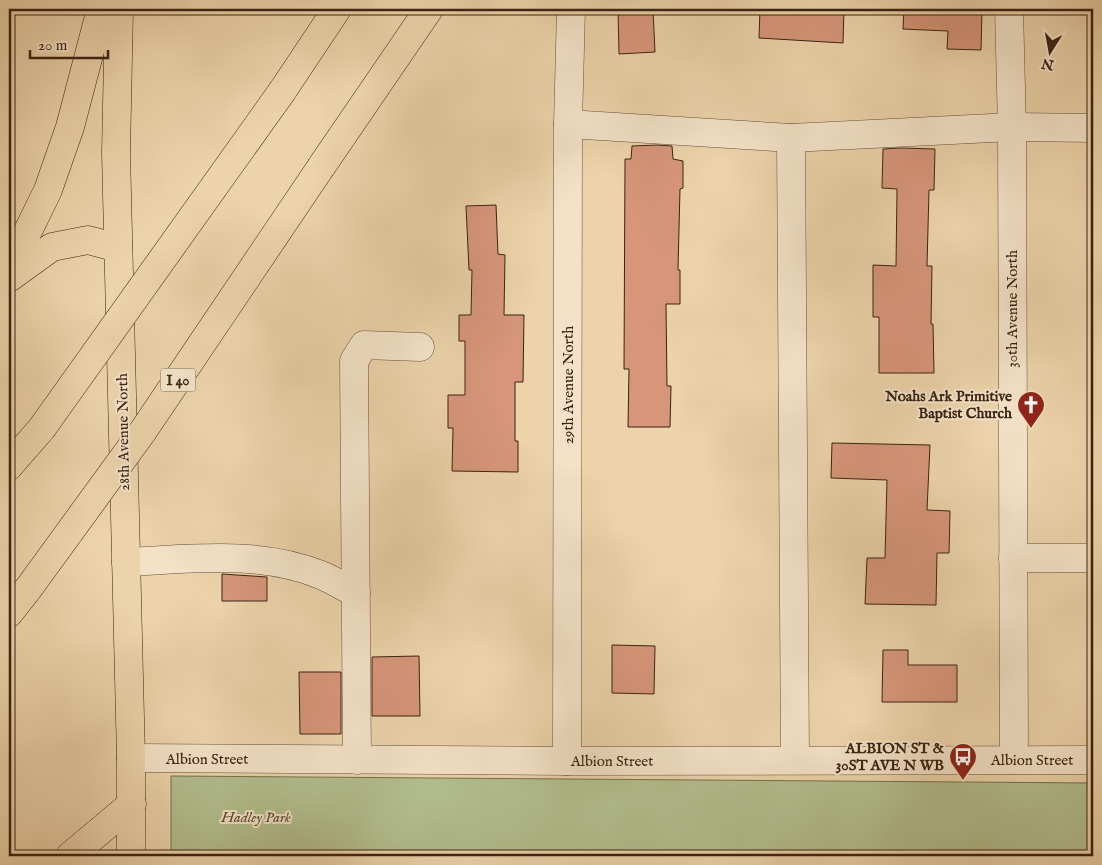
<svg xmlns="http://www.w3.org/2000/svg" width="1102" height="865" font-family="'IM FELL English',serif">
	<rect width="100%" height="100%" fill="#ecd3aa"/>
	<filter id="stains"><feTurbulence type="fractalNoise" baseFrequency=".004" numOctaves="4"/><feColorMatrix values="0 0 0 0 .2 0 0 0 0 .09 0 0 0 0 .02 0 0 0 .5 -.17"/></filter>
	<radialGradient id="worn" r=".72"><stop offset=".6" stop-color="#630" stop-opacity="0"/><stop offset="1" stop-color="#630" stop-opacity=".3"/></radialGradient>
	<path fill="#b2be8d" stroke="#767050" d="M171,776l922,7v73h-922z"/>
	<g fill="#d7967a" stroke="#3b2314">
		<path d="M618,9h35l2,43 -36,2z"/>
		<path d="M760,9h84l-1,34 -84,-5z"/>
		<path d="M904,9h78l-1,41 -34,-1 1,-18 -45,-2z"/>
		<path d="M658,145l14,1 1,13 10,2v27l-3,1 -2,81h2v34h-14l1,82h4l-1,41h-42l1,-58h-5l1,-210h6l1,-13z"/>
		<path d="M900,148l35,1 -1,41h-5l-2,76h5l-1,58h2l1,49h-55v-56h-6v-52l23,1 1,-77 -15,-1 1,-39z"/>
		<path d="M496,205l2,49 7,1 -1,60h20l-1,67h-8v59h3v31l-66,-1 1,-43h-5v-33h17v-54h-6v-26h12l1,-45h-3l-3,-64z"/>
		<path d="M832,443l98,2 -3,65 23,1 -1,42h-12l-1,52 -71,-1 2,-46h18l2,-78 -56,-2z"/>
		<path d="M222,574l45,3v24h-45z"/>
		<path d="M612,645l43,1 -1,48 -42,-1z"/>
		<path d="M883,650h25v15h49v37h-75z"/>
		<path d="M419,656l1,60h-48v-59z"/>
		<path d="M299,672h42v62h-41z"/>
	</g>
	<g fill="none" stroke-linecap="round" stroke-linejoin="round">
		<defs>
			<g id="minor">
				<path d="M1009,9l3,118 2,633"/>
				<path d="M568,124l223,14 4,622"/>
				<path d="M791,138l221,-11 81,1"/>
				<path d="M1013,558h80"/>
				<path d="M126,562c65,-3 134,-12 195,13 12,5 23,12 35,18"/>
				<path d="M131,758l436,3 526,-1"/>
				<path d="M357,760l-3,-399 10,-16 56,2"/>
				<path d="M567,761l1,-637 3,-115"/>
			</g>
			<path id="major" d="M119,9l-3,144 15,605v98"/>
			<g id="highway">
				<path d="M283,90l54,-81"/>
				<path d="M321,167l108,-158"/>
				<path d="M9,270l39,-80 22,-63 31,-118"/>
				<path d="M9,278l43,-31 36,-7 30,8"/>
				<path d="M9,466l33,-38"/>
				<path d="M9,613l19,-24"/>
				<path d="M70,856l62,-52"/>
			</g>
		</defs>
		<use href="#minor" stroke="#674f3a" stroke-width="29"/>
		<use href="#major" stroke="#3b2314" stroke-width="29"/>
		<use href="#highway" stroke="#3b2314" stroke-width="29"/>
		<use href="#minor" stroke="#f3e2c8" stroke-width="28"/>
		<use href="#major" stroke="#ecd3aa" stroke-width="28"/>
		<use href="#highway" stroke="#ecd3aa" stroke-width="28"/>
		<defs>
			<g id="highway-bridge">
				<path d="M42,428l241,-338"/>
				<path d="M28,589l115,-158 178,-264"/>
			</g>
		</defs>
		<use href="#highway-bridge" stroke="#3b2314" stroke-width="29" stroke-linecap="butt"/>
		<use href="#highway-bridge" stroke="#ecd3aa" stroke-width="28"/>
	</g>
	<defs>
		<symbol id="church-pin" viewBox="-11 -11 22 30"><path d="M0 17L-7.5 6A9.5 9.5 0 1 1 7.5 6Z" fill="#8f2418" stroke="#f3e2c8"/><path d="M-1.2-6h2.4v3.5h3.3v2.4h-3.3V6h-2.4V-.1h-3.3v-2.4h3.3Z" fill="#fff"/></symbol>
		<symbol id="bus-pin" viewBox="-11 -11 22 30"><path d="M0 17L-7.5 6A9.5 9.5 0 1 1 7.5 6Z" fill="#8f2418" stroke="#f3e2c8"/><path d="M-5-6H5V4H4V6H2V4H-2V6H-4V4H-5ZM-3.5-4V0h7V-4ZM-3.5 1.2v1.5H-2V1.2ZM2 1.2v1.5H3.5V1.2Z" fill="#fff"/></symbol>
	</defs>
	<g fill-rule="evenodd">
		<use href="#church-pin" x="1015" y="389" width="32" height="43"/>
		<use href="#bus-pin" x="947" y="741" width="32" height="43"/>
	</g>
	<g text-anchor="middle" stroke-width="4" stroke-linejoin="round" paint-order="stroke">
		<rect fill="#f3e2c8" stroke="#725c4a" stroke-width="1" x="160.5" y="368.5" width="35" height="23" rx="4"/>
		<g font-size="14" font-weight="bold" fill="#3b2314">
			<text x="178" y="385">I 40</text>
		</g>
		<g font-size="15" fill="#3b2314" stroke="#f3e2c8">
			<text transform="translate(1012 309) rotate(-90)" y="5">30th Avenue North</text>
			<text transform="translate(568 385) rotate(-90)" y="5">29th Avenue North</text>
			<text transform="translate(123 432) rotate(-91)" y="5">28th Avenue North</text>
			<text x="207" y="764">Albion Street</text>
			<text x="1032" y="765">Albion Street</text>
			<text x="612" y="766">Albion Street</text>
		</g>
		<g font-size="15" font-weight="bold" fill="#3b2314" stroke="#f3e2c8" text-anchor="end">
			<text x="1012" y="401">Noahs Ark Primitive<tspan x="1012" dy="17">Baptist Church</tspan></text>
			<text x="944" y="753">ALBION ST &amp;<tspan x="944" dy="17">30ST AVE N WB</tspan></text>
		</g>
		<g font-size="15" font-style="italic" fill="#594a32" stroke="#f3e2c8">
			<text x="256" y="822">Hadley Park</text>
		</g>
	</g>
	<rect width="1102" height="865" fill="none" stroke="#ecd3aa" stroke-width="30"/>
	<rect x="10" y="10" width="1082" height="845" fill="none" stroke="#3b2314" stroke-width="2.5"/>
	<rect x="15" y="15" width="1072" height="835" fill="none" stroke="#3b2314"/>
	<g transform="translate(1050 52) rotate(191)" stroke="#f3e2c8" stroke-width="4" paint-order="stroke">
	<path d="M0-4L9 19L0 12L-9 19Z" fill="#3b2314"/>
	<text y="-8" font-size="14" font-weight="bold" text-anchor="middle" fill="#3b2314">N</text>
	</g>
	<path d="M30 50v8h78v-8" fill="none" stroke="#3b2314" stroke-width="2.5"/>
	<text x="38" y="50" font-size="15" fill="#3b2314" stroke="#f3e2c8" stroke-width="4" paint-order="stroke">20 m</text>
	<rect width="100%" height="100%" filter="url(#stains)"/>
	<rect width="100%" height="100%" fill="url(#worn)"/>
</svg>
